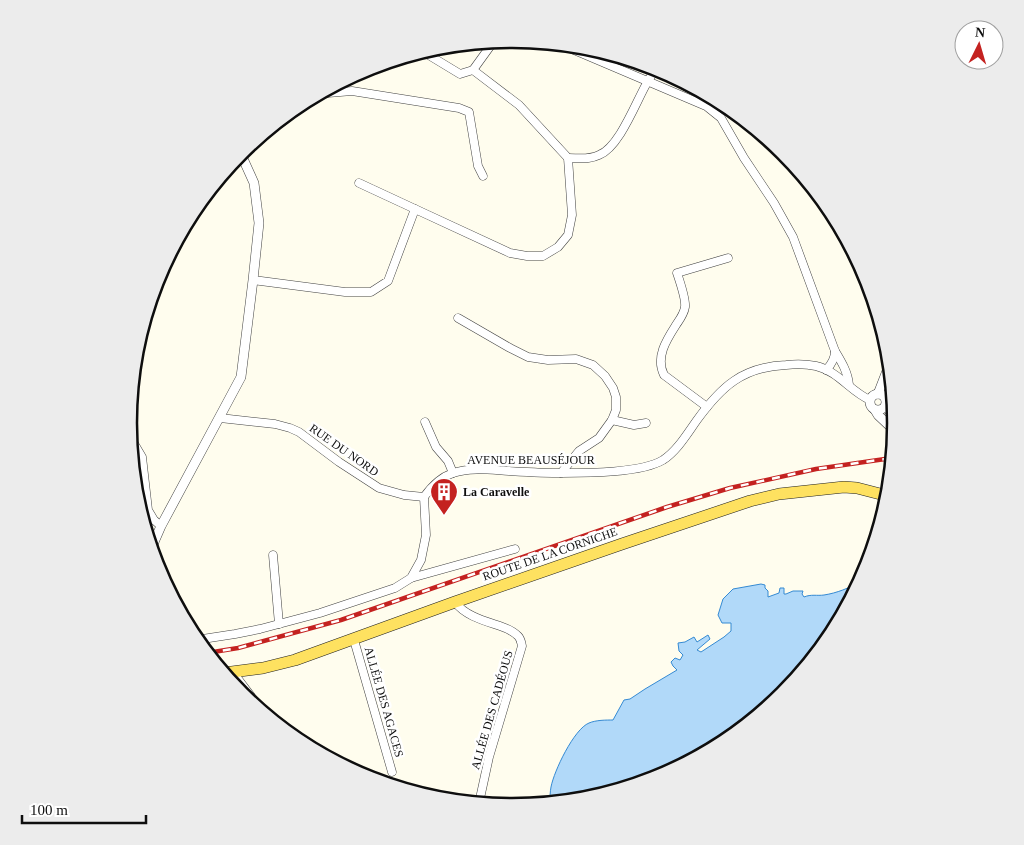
<svg xmlns="http://www.w3.org/2000/svg" width="1024" height="845" font-family="Georgia,serif">
	<rect width="100%" height="100%" fill="#fffdee"/>
	<path fill="#b1d9f9" stroke="#358ad3" d="M860,582l-29,54 -48,58 -58,48 -66,35 -72,22 -37,4c0,-6 0,-11 1,-16 3,-16 23,-58 38,-64 7,-3 17,-3 24,-3l11,-20 6,-1 15,-10 32,-19 -4,-4 -2,-4 4,-4 5,2 3,-5 -4,-4 -1,-8 7,-1 9,-5 3,5 11,-7 2,4 -13,11 4,2 23,-15 7,-6v-8h-9l-4,-8 5,-16 10,-10 28,-5 4,1v3l3,3v6l11,-4 1,-5h4v6h2l7,-3h10l-1,3 2,3c7,-3 13,-1 20,-2 13,-2 25,-7 36,-13z"/>
	<g fill="none" stroke-linecap="round" stroke-linejoin="round">
		<defs>
			<g id="minor">
				<path d="M560,44l146,62 15,12 23,40 30,45 19,34 42,114c6,10 13,21 14,34"/>
				<path d="M473,70l21,-29"/>
				<path d="M316,94l36,-3 107,17 10,4 9,54 5,10"/>
				<path d="M568,158c11,0 21,2 31,-3 21,-8 38,-56 49,-74 3,-5 6,-9 8,-14"/>
				<path d="M359,183l56,26"/>
				<path d="M253,280l92,12h26l17,-11 27,-72 95,44 17,3h16l15,-9 10,-12 4,-20 -4,-57 -49,-53 -46,-35 -13,4 -38,-23"/>
				<path d="M458,318l52,30 18,9 20,3 28,-1 17,6 12,11 8,12 3,9v13l-4,10 -13,18 -20,13 -18,22"/>
				<path d="M826,370c6,-6 9,-11 9,-19"/>
				<path d="M707,407l-43,-32c-9,-18 3,-36 12,-50 4,-6 8,-11 9,-18 1,-8 -5,-25 -8,-34l51,-15"/>
				<path d="M220,418l55,6 15,4 9,4 40,30 40,26 25,7 20,2"/>
				<path d="M612,420l22,5 12,-2"/>
				<path d="M425,422l11,25 12,14 5,12"/>
				<path d="M129,435l13,22 6,53 6,10 7,6"/>
				<path d="M273,555l6,69"/>
				<path d="M411,578l104,-29"/>
				<path d="M455,602c10,14 30,19 45,24 6,2 13,5 18,10 3,3 3,6 4,10l-33,111 -10,46"/>
				<path d="M196,640l39,-6 25,-5 60,-16 75,-25 16,-10 10,-18 5,-25 -2,-38c7,-10 17,-20 29,-24 18,-6 38,-3 56,-2 18,1 35,2 53,2 26,0 79,0 101,-13 14,-9 24,-26 34,-40 24,-33 45,-53 89,-55 10,-1 20,-1 30,1 22,5 35,26 54,34"/>
				<path d="M354,640l38,132"/>
				<path d="M234,672l4,7 25,33"/>
			</g>
			<g id="tertiary">
				<circle cx="878" cy="402" r="8"/>
				<path d="M878,394l12,-31"/>
				<path d="M886,400l6,-16"/>
				<path d="M886,405l9,15"/>
				<path d="M875,410l3,5 17,16"/>
				<path d="M151,549l10,-23 80,-149 12,-97 6,-57 -5,-40 -14,-31"/>
			</g>
			<path id="primary" d="M224,673l39,-5 32,-8 160,-58 167,-58 128,-43 29,-7 65,-7 13,1 31,8"/>
		</defs>
		<use href="#minor" stroke="#414141" stroke-width="9"/>
		<use href="#tertiary" stroke="#414141" stroke-width="10"/>
		<use href="#primary" stroke="#1f1f1f" stroke-width="12"/>
		<use href="#minor" stroke="#fff" stroke-width="8"/>
		<use href="#tertiary" stroke="#fff" stroke-width="9"/>
		<use href="#primary" stroke="#fee160" stroke-width="11"/>
		<defs>
			<path id="rail" d="M207,653l31,-5 103,-28 326,-113 63,-19 86,-19 76,-11"/>
		</defs>
		<use href="#rail" stroke="#c42220" stroke-width="4.5"/>
		<use href="#rail" stroke="#fff" stroke-width="2.5" stroke-dasharray="8" stroke-linecap="butt"/>
	</g>
	<defs>
		<symbol id="building-pin" viewBox="-11 -11 22 30"><path d="M0 17L-7.5 6A9.5 9.5 0 1 1 7.5 6Z" fill="#c42220" stroke="#fff"/><path d="M-4-6H4V6H1V3H-1V6H-4ZM-2.5-4.3h1.7v1.8h-1.7ZM.8-4.3h1.7v1.8H.8ZM-2.5-1h1.7V.8h-1.7ZM.8-1h1.7V.8H.8Z" fill="#fff"/></symbol>
	</defs>
	<g fill-rule="evenodd">
		<use href="#building-pin" x="428" y="476" width="32" height="43"/>
	</g>
	<g text-anchor="middle" stroke-width="5" stroke-linejoin="round" paint-order="stroke">
		<g font-size="12" fill="#0e0e0e" stroke="#fff">
			<text transform="translate(344 450) rotate(35)" y="4">RUE DU NORD</text>
			<text x="531" y="464">AVENUE BEAUSÉJOUR</text>
			<text transform="translate(550 554) rotate(-19)" y="4">ROUTE DE LA CORNICHE</text>
			<text transform="translate(384 702) rotate(74)" y="4">ALLÉE DES AGACES</text>
			<text transform="translate(492 710) rotate(-74)" y="4">ALLÉE DES CADÉOUS</text>
		</g>
		<g font-size="12" font-weight="bold" fill="#0e0e0e" stroke="#fff" text-anchor="start">
			<text x="463" y="496">La Caravelle</text>
		</g>
	</g>
	<path d="M0 0H1024V845H0ZM137 423a375 375 0 1 1 750 0a375 375 0 1 1-750 0Z" fill="#ececec" fill-rule="evenodd"/>
	<path fill="none" stroke="#0e0e0e" stroke-width="2.5" d="M137 423a375 375 0 1 1 750 0a375 375 0 1 1-750 0Z"/>
	<g transform="translate(979 45) rotate(5)"><circle r="24" fill="#ffffff" stroke="#9f9f9f"/>
	<path d="M0-4L9 19L0 12L-9 19Z" fill="#c42220"/>
	<text y="-8" font-size="14" font-weight="bold" text-anchor="middle" fill="#0e0e0e">N</text>
	</g>
	<path d="M22 815v8h124v-8" fill="none" stroke="#0e0e0e" stroke-width="2.5"/>
	<text x="30" y="815" font-size="15" fill="#0e0e0e" stroke="#ffffff" stroke-width="4" paint-order="stroke">100 m</text>
</svg>
